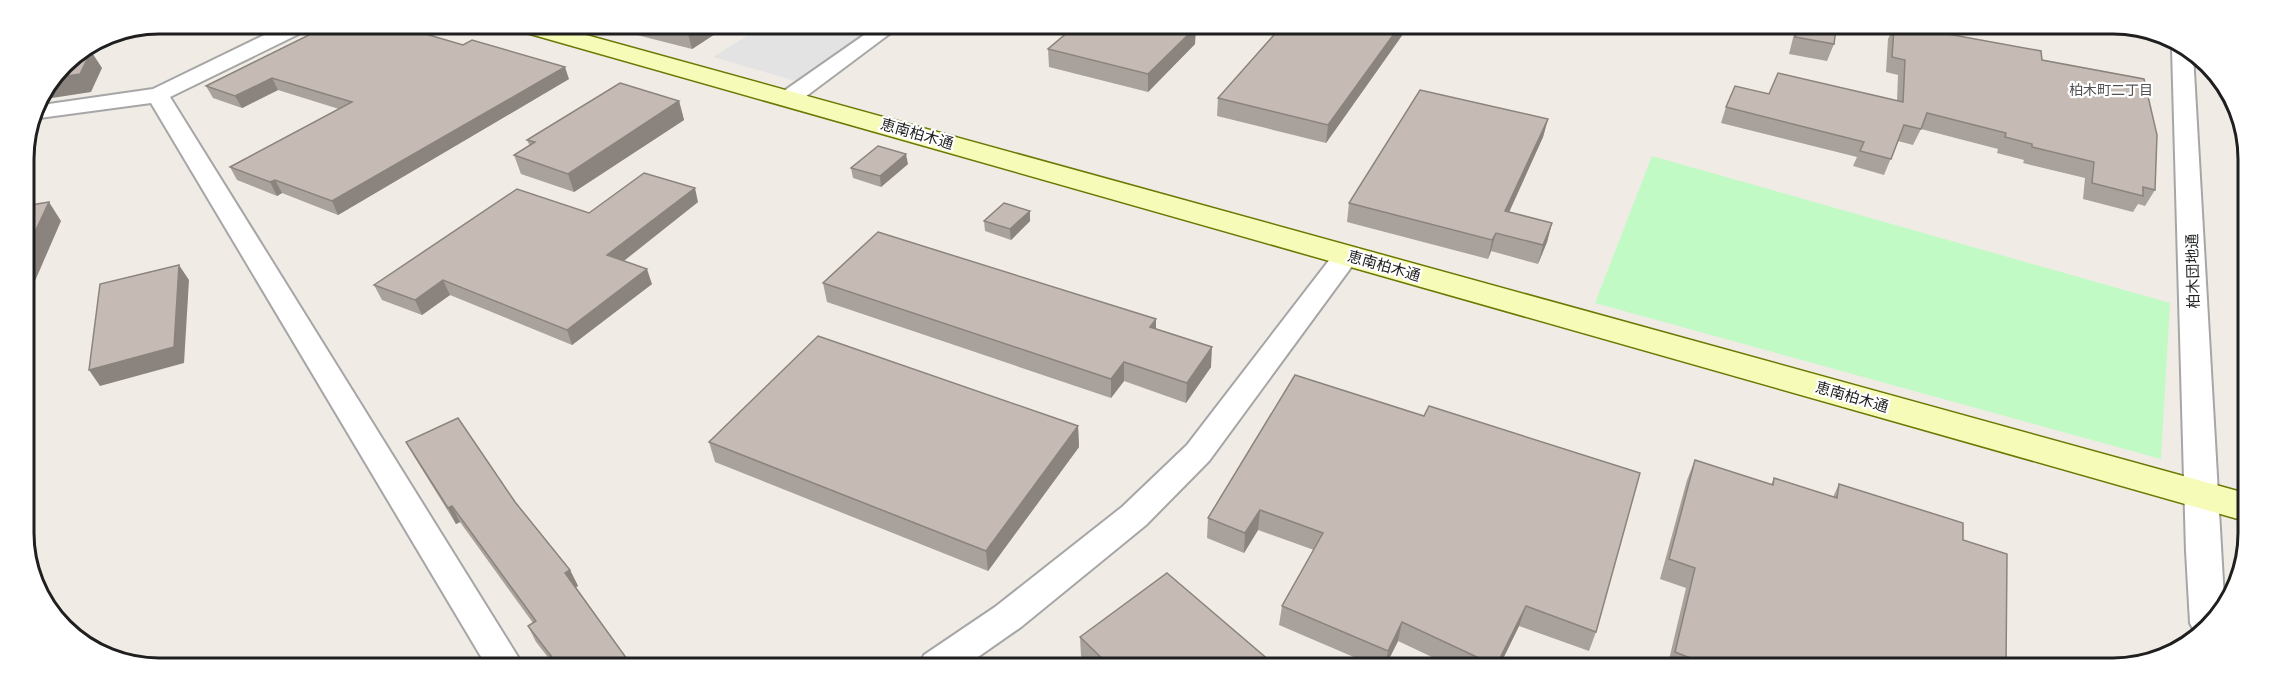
<svg xmlns="http://www.w3.org/2000/svg" width="2273" height="693" font-family="'PT Sans Narrow','Noto Sans JP',sans-serif">
	<rect width="100%" height="100%" fill="#f0ece5"/>
	<path fill="#c1fac5" d="M1652,156l518,147 -9,156 -566,-156z"/>
	<path fill="#e3e3e3" d="M765,25l118,1 -84,56 -86,-25z"/>
	<g fill="none" stroke-linecap="round" stroke-linejoin="round">
		<defs>
			<g id="street">
				<path d="M287,24h27l-3,4 -141,69 353,568h-37l-335,-562 -119,16 3,-13 118,-17z"/>
				<path d="M877,26h23l-103,77h-16l-3,-5 3,-5z"/>
				<path d="M2175,44l18,10 31,545 -24,36 -5,-2 -5,-10 -4,-72 -14,-503z"/>
				<path d="M1346,248l9,2 4,6 -4,6 -146,199 -63,64 -125,102 -56,39h-46l5,-11 71,-48 127,-100 65,-62 150,-195z"/>
			</g>
			<path id="secondary" d="M512,25h38l1695,468v28l-1729,-491z"/>
		</defs>
		<use href="#street" stroke="#a6a6a6" stroke-width="4"/>
		<use href="#secondary" stroke="#6c7803" stroke-width="3"/>
		<use href="#street" fill="#fff" fill-rule="evenodd"/>
		<use href="#secondary" fill="#f7fbb8" fill-rule="evenodd"/>
	</g>
	<g fill="#a9a19b">
		<path d="M322,24l76,1 1,1 170,53 -231,136 -56,-22 -5,3 -40,-16 -7,-13 109,-58 -61,-19 -36,18 -29,-10 -7,-12 118,-58z"/>
		<path d="M635,25h94l-37,24 -55,-14z"/>
		<path d="M1281,27h127l-82,116 -109,-27 1,-18z"/>
		<path d="M1785,28h51l-2,16 -7,17 -38,-7 6,-24z"/>
		<path d="M1893,28h22l127,32 113,130 -10,16 -7,-2 -5,8 -50,-13 2,-21 -62,-15 1,-3 -27,-7 1,-4 -77,-20 -8,16 -15,-4 -14,34 -31,-9 4,-9 -136,-34 5,-16 171,-6 1,-26 -12,-3 2,-33z"/>
		<path d="M1195,44l-47,48 -99,-25 -1,-18z"/>
		<path d="M679,101l5,19 -110,72 -53,-18 -7,-19 16,-9 -3,-6z"/>
		<path d="M1548,119l-5,18 -34,75 43,11 -5,19 -9,22 -47,-13 -3,8 -141,-37 2,-19z"/>
		<path d="M908,164l-27,23 -28,-9 -2,-10z"/>
		<path d="M698,202l-74,59 28,23 -80,61 -122,-50 -28,20 -40,-15 -8,-15 215,-72z"/>
		<path d="M1030,211v10l-19,19 -26,-9 -1,-10z"/>
		<path d="M823,283l333,36v10l55,38 -25,36 -62,-22 -13,17 -284,-96z"/>
		<path d="M1295,375l301,257 -7,19 -70,-25 -20,41h-46l-55,-26 -13,26h-8l-98,-42 3,-19 32,-56 -56,-20 -14,23 -37,-15 1,-20z"/>
		<path d="M1078,426l1,21 -91,124 -273,-109 -6,-20z"/>
		<path d="M406,442l109,60 55,68 8,16 -2,1 56,79 -78,-1 -18,-23 -8,-16 5,-3 -73,-101 -4,2 -41,-66z"/>
		<path d="M1695,460l76,25 3,-7 59,19 6,-13 124,56 43,128h-339l19,-80 -26,-9 27,-99z"/>
		<path d="M1080,637l197,30h-185l-11,-11z"/>
	</g>
	<g fill="#8a837e">
		<path d="M700,25h29l-37,24 -4,-16z"/>
		<path d="M1196,27l-1,17 -47,48v-18z"/>
		<path d="M1399,27h9l-82,116 2,-18z"/>
		<path d="M91,51l11,17 -11,24 -52,8 15,-22z"/>
		<path d="M565,67l4,12 -231,136 -6,-14z"/>
		<path d="M272,78l6,12 -36,18 -7,-12z"/>
		<path d="M679,101l5,19 -110,72 -6,-18z"/>
		<path d="M1548,119l-5,18 -42,93 4,-19z"/>
		<path d="M906,154l2,10 -27,23 -1,-11z"/>
		<path d="M275,180l7,13 -5,3 -7,-14z"/>
		<path d="M695,188l3,14 -86,68 -5,-15z"/>
		<path d="M49,202l12,19 -36,83v-51z"/>
		<path d="M1030,211v10l-19,19 -1,-11z"/>
		<path d="M1552,223l-5,19 -9,22 5,-19z"/>
		<path d="M1496,233l-5,18 -3,8 4,-19z"/>
		<path d="M179,265l10,15 -5,83 -84,23 -11,-16z"/>
		<path d="M647,269l5,15 -80,61 -5,-15z"/>
		<path d="M443,280l7,15 -28,20 -7,-15z"/>
		<path d="M1156,319v19l-6,-11z"/>
		<path d="M1212,347l-1,20 -25,36 1,-20z"/>
		<path d="M1124,362v19l-13,17v-19z"/>
		<path d="M1078,426l1,21 -91,124 -2,-20z"/>
		<path d="M452,506l8,16 -4,2 -8,-16z"/>
		<path d="M1260,510l-2,20 -14,23 1,-20z"/>
		<path d="M570,570l8,16 -5,3 -8,-16z"/>
		<path d="M1526,606l-7,20 -20,41h-3z"/>
		<path d="M1402,622l-4,19 -13,26 3,-16z"/>
	</g>
	<g fill="#c5bbb4" stroke="#8a837e" stroke-width="1.5">
		<path d="M331,24l64,1 68,20 9,-5 93,27 -233,134 -57,-21 -5,2 -40,-15 122,-65 -80,-24 -37,18 -29,-10z"/>
		<path d="M657,25h43l-12,8z"/>
		<path d="M1075,26h117l4,1 -48,47 -100,-25z"/>
		<path d="M1281,27h118l-71,98 -110,-27z"/>
		<path d="M1797,28h39l-2,16 -39,-7z"/>
		<path d="M1894,28h21l126,23 1,9 102,19 13,56 -2,55 -12,-3v9l-51,-13 2,-21 -62,-15v-3l-27,-7 1,-4 -79,-20 -6,16 -17,-4 -13,34 -31,-8 4,-9 -138,-35 9,-21 34,8 9,-21 125,29 2,-42 -13,-3z"/>
		<path d="M91,51l-11,23 -26,4 10,-15 17,-11z"/>
		<path d="M620,83l59,18 -111,73 -54,-19 21,-13 -8,-2z"/>
		<path d="M1420,90l128,29 -43,92 47,12 -9,22 -47,-12 -4,7 -143,-37z"/>
		<path d="M878,146l28,8 -26,22 -29,-8z"/>
		<path d="M644,173l51,15 -88,67 40,14 -80,61 -124,-50 -28,20 -41,-15 143,-96 72,24z"/>
		<path d="M49,202l-24,51v-47z"/>
		<path d="M1004,203l26,8 -20,18 -26,-8z"/>
		<path d="M878,232l278,87 -6,8 62,20 -25,36 -63,-21 -13,17 -288,-96z"/>
		<path d="M179,265l-5,82 -85,23 11,-86z"/>
		<path d="M818,336l260,90 -92,125 -277,-109z"/>
		<path d="M1295,375l129,41 5,-10 211,67 -44,159 -70,-26 -30,60 -94,-44 -14,29 -106,-45 41,-73 -63,-23 -15,23 -37,-15z"/>
		<path d="M458,418l57,84 55,68 -5,3 67,93 -74,-1 -30,-39 8,-5 -84,-115 -4,2 -42,-66z"/>
		<path d="M1695,460l78,25 1,-7 63,20 2,-14 124,39v17l44,14 -1,114 -10,-4v4h-280l-41,-16 20,-84 -26,-9z"/>
		<path d="M1167,573l110,94h-166l-31,-30z"/>
	</g>
	<g text-anchor="middle" stroke-width="4.5" stroke-linejoin="round" paint-order="stroke">
		<g font-size="14" fill="#525252" stroke="#fff">
			<text x="2111" y="95">柏木町二丁目</text>
		</g>
		<g font-size="15" fill="#1f1f1f" stroke="#fff">
			<text transform="translate(917 134) rotate(16)" y="5">恵南柏木通</text>
			<text transform="translate(1384 266) rotate(16)" y="5">恵南柏木通</text>
			<text transform="translate(2193 271) rotate(-91)" y="5">柏木団地通</text>
			<text transform="translate(1852 397) rotate(16)" y="5">恵南柏木通</text>
		</g>
	</g>
	<path d="M0 0H2273V693H0ZM159 34H2113A125 125 0 0 1 2238 159V533A125 125 0 0 1 2113 658H159A125 125 0 0 1 34 533V159A125 125 0 0 1 159 34Z" fill="#fff" fill-rule="evenodd"/>
	<path fill="none" stroke="#1f1f1f" stroke-width="3" d="M159 34H2113A125 125 0 0 1 2238 159V533A125 125 0 0 1 2113 658H159A125 125 0 0 1 34 533V159A125 125 0 0 1 159 34Z"/>
</svg>
